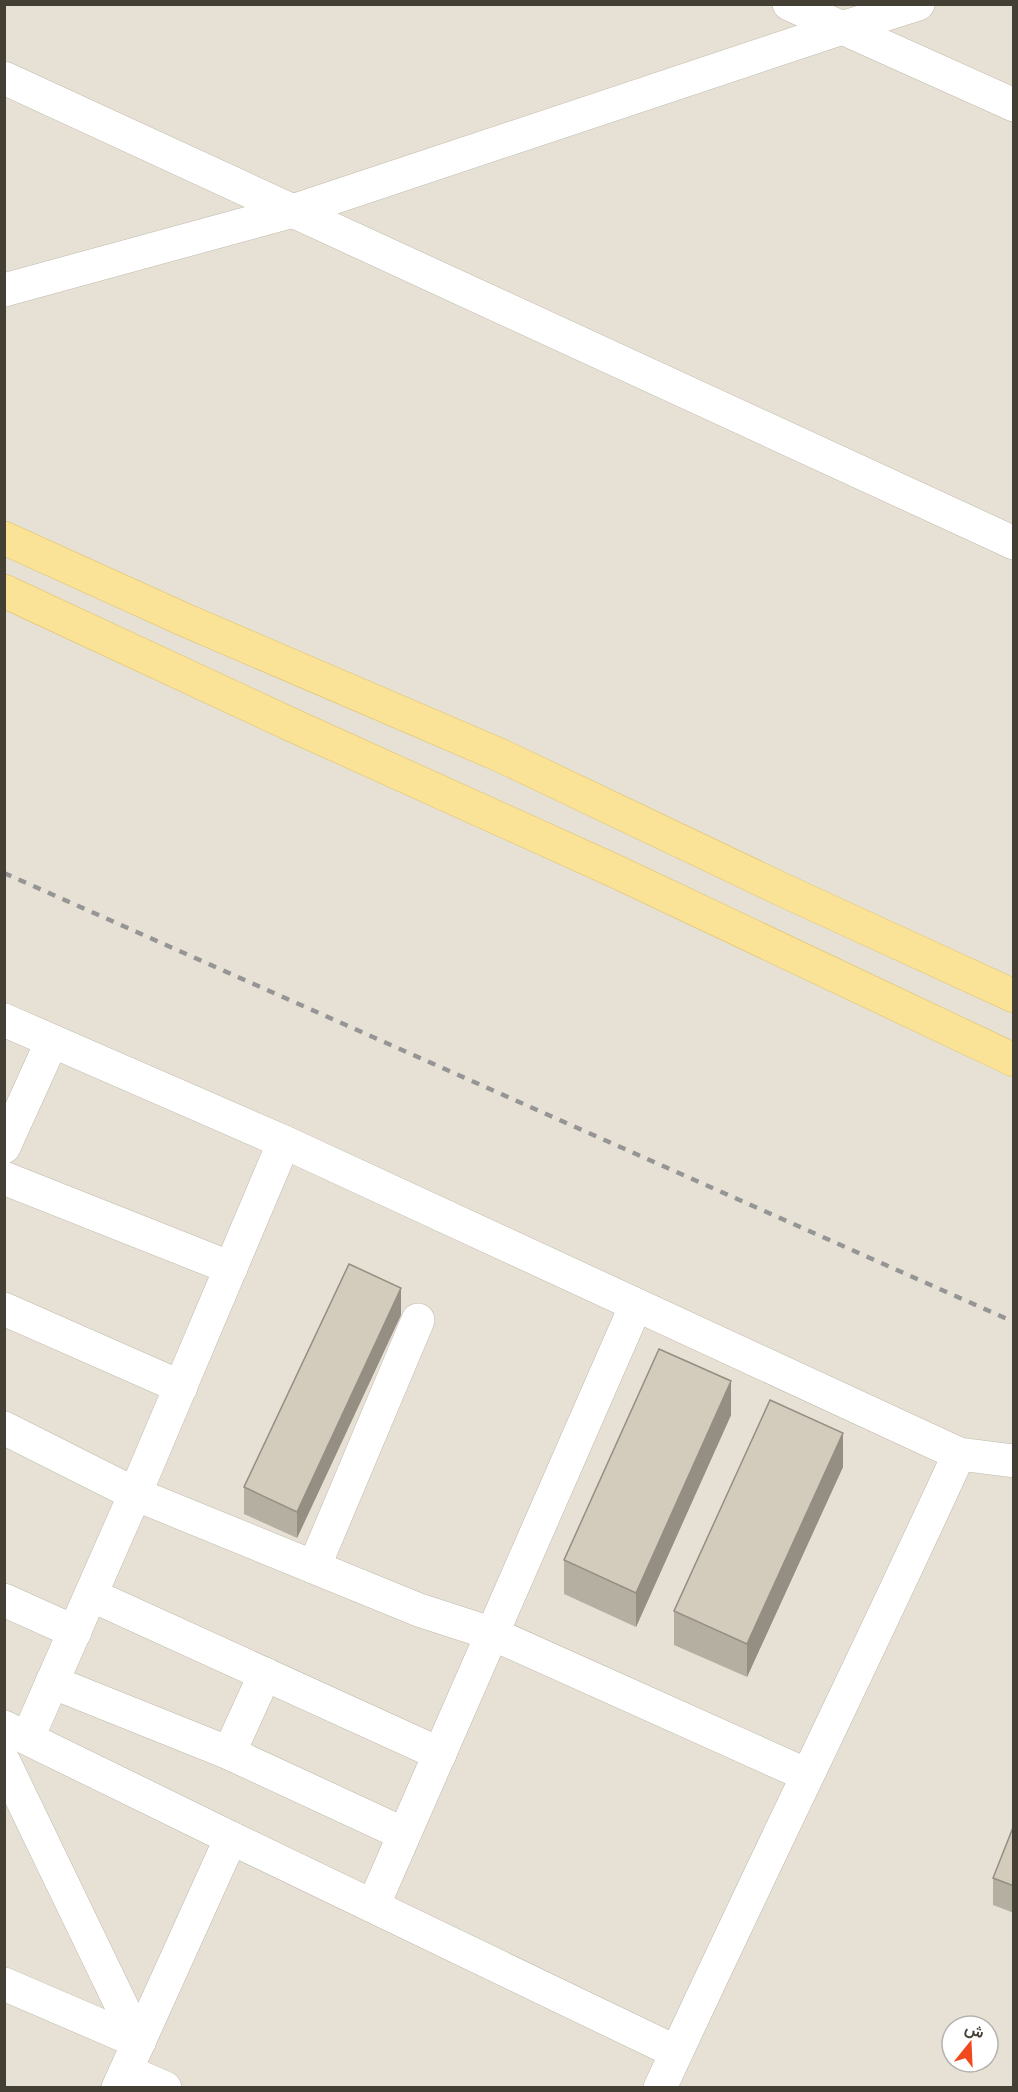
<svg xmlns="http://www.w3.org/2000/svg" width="1018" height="2092" font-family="Barlow,Vazirmatn,sans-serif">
	<rect width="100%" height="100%" fill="#f2efe5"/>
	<path fill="#e6e1d4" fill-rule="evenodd" d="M5,5h1008v2082l-1008,1zM952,2026h36v36h-36z"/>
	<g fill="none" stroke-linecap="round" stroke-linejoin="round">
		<defs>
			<g id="minor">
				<path d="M789,4l225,101"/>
				<path d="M4,78l1010,465"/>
				<path d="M4,290l289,-79 549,-183 76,-24"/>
				<path d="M4,1020l280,122 675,312 55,7"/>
				<path d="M4,1147l48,-106"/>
				<path d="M4,1178l227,90"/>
				<path d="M4,1309l177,78"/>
				<path d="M4,1428l131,66 284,116 74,24 314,141"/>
				<path d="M314,1567l104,-247"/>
				<path d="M91,1595l349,159"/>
				<path d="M4,1600l71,32"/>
				<path d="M52,1682l177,71 36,-79"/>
				<path d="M4,1727l227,111 445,214"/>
				<path d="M28,1737l107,-243 149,-352"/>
				<path d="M229,1753l164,76"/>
				<path d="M4,1762l135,280"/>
				<path d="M373,1906l263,-601"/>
				<path d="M4,1984l135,58"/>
				<path d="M126,2071l39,17"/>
				<path d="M118,2088l113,-250"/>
				<path d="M660,2088c98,-213 202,-422 299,-634"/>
			</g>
			<g id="major">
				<path d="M4,538l181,82 319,137 279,133 231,106"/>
				<path d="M4,591l288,134 325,147 397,188"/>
			</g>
		</defs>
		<use href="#minor" stroke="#c0baab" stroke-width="34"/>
		<use href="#major" stroke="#dec167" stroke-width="34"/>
		<use href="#minor" stroke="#fff" stroke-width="33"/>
		<use href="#major" stroke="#fae397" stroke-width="33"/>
		<path stroke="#959595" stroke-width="4.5" stroke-dasharray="8 8" stroke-linecap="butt" d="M4,873l1010,449"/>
	</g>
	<g fill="#b5afa1">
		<path d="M401,1315l-104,223 -53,-24v-27z"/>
		<path d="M731,1415l-95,212 -72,-33v-34z"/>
		<path d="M843,1467l-96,210 -73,-32v-34z"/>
		<path d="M1014,1825v88l-21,-8v-27z"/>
	</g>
	<g fill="#948e83">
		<path d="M401,1288v27l-104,223v-26z"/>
		<path d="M731,1381v34l-95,212v-34z"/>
		<path d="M843,1433v34l-96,210v-33z"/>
	</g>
	<g fill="#d3cbbb" stroke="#948e83" stroke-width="1.5">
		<path d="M349,1264l52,24 -104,224 -53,-25z"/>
		<path d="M659,1349l72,32 -95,212 -72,-33z"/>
		<path d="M770,1400l73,33 -96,211 -73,-33z"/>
		<path d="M1014,1825v61l-21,-8z"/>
	</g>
	<rect width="1018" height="2092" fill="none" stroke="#443f35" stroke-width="12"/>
	<g transform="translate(970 2044) rotate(18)"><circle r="28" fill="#ffffff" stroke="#b4b2ae" stroke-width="1.5"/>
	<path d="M0-4.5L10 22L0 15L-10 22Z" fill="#f1481d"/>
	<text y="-9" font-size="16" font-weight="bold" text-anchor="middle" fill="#443f35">ش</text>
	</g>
</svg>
